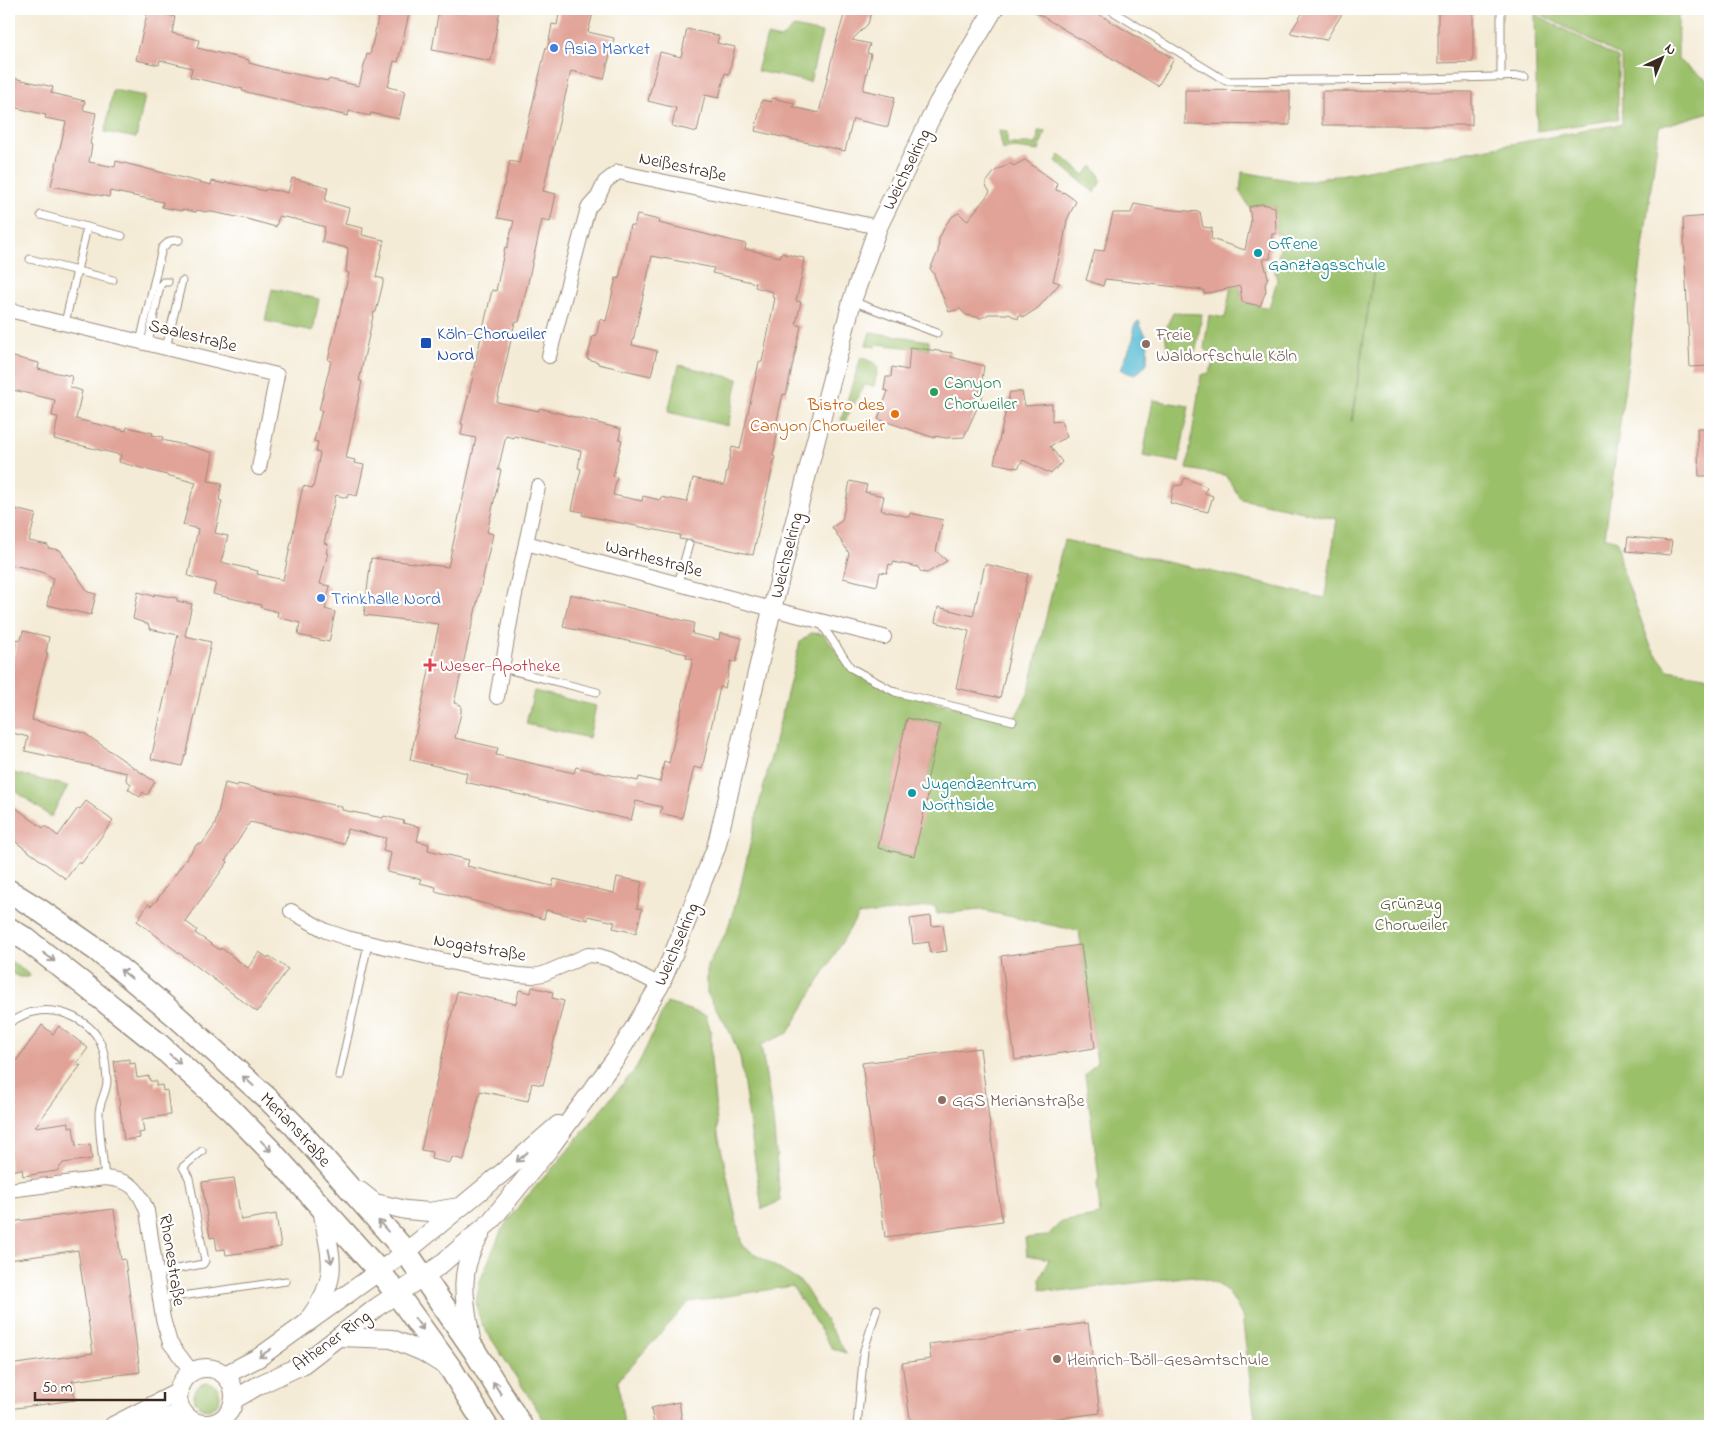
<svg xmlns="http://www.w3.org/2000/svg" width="1719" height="1435" font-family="'Indie Flower',sans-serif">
	<rect width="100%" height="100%" fill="#fff"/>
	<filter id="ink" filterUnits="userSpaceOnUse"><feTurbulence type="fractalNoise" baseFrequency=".02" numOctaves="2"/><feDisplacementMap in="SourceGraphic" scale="10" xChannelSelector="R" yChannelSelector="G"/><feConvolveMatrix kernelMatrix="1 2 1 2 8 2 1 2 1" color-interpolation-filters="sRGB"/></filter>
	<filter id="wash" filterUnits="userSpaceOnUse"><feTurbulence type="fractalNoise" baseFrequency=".0096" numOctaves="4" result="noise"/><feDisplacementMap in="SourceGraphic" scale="20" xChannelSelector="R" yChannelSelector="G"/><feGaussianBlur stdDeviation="1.12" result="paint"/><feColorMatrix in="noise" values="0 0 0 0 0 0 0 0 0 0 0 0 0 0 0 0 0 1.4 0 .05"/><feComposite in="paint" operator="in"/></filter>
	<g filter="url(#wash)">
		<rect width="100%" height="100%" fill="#f4ebd6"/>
		<g fill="#9bc06a" stroke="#6b7544" fill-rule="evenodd">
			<path d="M1530,9h148v51l32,22v30l-51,15 -54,410 12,4 6,30 28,76 17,23 42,7v749h-454l-14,-110c-14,-28 -19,-33 -50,-40l-133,16 -18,-3 -1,-10 9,-20 -22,-4 -2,-17 22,-2 14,-14 39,-7 -3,-33 2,-4 -14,-103 12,-13 -18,-131 -99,-21 -43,4 -2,-8 -77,9 -70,118 -27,12 12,73 7,83 -18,8 -22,-152 -10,-25 -23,-39v-27l20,-35 13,-42 19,-84 41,-163 11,-9 12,1 28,34 44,24 118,29 15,-27 36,-154 158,34 101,24 2,-2 12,-77 -96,-20 -16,-24 -38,-6 14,-94 8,-2 5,-10 -3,-9 -7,-5 5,-34 16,3 7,-37 9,-2 -1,12 3,11 26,6 8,-28 -2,-8 8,-37 -7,-1 -2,-17 2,-10 -14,-3 -13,3 -9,-15 2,-20 59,10 321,-58 -1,-68zM1374,269l-22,153 -1,-1zM907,718l33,7 -14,60 -12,71 -36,-8z"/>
			<path d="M1535,14l83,44v61l-81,12z"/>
			<path d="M794,27l28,6 -12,49 -53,-11 10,-35 13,3z"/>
			<path d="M113,90l32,6 -9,42 -31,-6z"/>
			<path d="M999,131l8,1v12h30l1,-13h7l-6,20 -25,-3 -11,2z"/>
			<path d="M1060,155l24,20 8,-9 6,6 3,8 -6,13 -39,-32z"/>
			<path d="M272,289l47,10 -6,32 -48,-10z"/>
			<path d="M1173,313l29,1 -6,36 -6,6 -23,-7 -2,-20z"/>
			<path d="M870,332l59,9v9l-51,-6 -3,3 -9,-2z"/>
			<path d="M861,357l15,7 2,5 -4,17 -10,-1 -19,36 -4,-1z"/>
			<path d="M679,365l59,14 -10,47 -60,-14z"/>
			<path d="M1153,400l36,6 -10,56 -36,-6z"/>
			<path d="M534,691l62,15 -7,32 -63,-14z"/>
			<path d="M9,772l59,14 -17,31 -42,-31z"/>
			<path d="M9,960l21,15 -1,2h-10l-10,-5z"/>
			<path d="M667,1003l39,12 5,17v28l7,74 24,112 60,37 44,70 -14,-5 -40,-62 -103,16 -71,78 6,46h-76l-67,-103 -5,-21 4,-21 21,-50 20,-28 37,-41 79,-95z"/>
			<circle cx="207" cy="1396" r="13"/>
		</g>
		<path fill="#56bbd4" stroke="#487279" d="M1139,321l2,6 7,11 -1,25c-10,12 -13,14 -26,6l13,-32c-2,-6 -1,-13 5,-16z"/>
		<g id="blocks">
			<g fill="#e1a397">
				<path d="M380,9h30l-12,53 -4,-1 -6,26 17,4 -6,28 -28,-6 -1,3 -21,-5 -1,5 -106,-25 1,-2 -53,-12 2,-9 -32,-8 -1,5 -23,-5 12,-50 27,7 -3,16 27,7 -2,8 52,12v3l27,7 52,11 1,-2 30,7 8,-32 3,1z"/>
				<path d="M439,9h61l-9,52 -59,-11z"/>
				<path d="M560,9h34l-6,23 26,6 -10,41 -33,-8 -28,120 13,3 -6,28 -8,-2 -23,102h-4l-18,80 42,9v-3l82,21 -2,10 3,1 -9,36 4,1 -4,18 29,6 1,-5 17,4 1,-3 26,5 6,-24 31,7 8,-38 8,2 19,-87h3l13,-64 -3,-1 1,-5 -18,-5 1,-4 -44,-10 2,-5 -62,-12 -20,89 25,6 -6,25 -53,-12v-2l-11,-3 6,-23 3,1 4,-18 6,2 10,-43 3,1 11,-54 4,1 3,-11 23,5 -1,3 87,21 -1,5 35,8 1,-4 23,5 -2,11 1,1 -7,31 5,1 -5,22 5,2 -15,69 -3,-1 -8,35 3,1 -5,26 2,1 -22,98 -59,-13 -4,-3 -4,1 -7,-1 1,-4 -98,-20 1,-3 -11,-2 9,-41 -3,-1 3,-17 -67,-15v2l-8,-2 -8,34h3l-14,62 6,2 -39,169 7,2v8l-6,25 43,10 -2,7 78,18 2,-6 62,14 1,-4 21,5 4,-21 5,2 24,-104 -7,-1 1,-4 -124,-27 7,-33 124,29 -2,11 27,6 1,-7 22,5 -6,24 -5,-1 -6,27 -5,-1 -18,82 -8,-2 -12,51 -22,-5 2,-6 -26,-6 -5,19 -166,-38 2,-9 -57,-13 29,-136 -75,-9 7,-57 77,9 28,-129 -15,-3 2,-11h-2l12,-47 -1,-1 20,-86 4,1 9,-44 2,1 7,-27 -16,-3 1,-11 11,-46 9,2 27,-116h2l4,-23 5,1z"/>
				<path d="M846,9h26l-4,15 -16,16 18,4 -3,9 4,1 -8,36 32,7 -7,30 -35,-8 -8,32 -90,-20 7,-31 9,2 1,-4 22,5 -1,4 26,6 16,-68z"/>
				<path d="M1030,9h60l84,50 -16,27z"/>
				<path d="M1305,9h40l-19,31 -36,-7z"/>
				<path d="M1438,9h35v53l-35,1z"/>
				<path d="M687,29l32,7 -2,7 18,4 -6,27 -4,-1 -6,25 -14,-3 -8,37 -25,-6 4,-18 -28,-7 12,-49 21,5z"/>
				<path d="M9,77l44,10 -2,6 34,8 -2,9 13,3 -6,31 2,1 -3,17 26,5 1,-6 95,24 1,-4 13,3 1,-2 39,9 1,-2 10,2v-1l12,3 4,-15 36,9 -3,14 24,7 -4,16 18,4 -1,7 22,5 -8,37 8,2 -8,33h-2l-15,69h3l-16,77 9,2 -1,3 10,2 -7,31 -9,-2 -1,4 -11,-3 -12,48 4,1 -2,9h2l-8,31 10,2 -5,23 10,3 -6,30 -31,-7 2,-12 -23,-6 1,-5 -18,-5 1,-2 -48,-11 3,-11 -28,-7 10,-47 -15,-4 9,-33 4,-9 -77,-21 2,-7 -67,-16 4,-22 -6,-1 3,-16 -46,-11v-33l30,7 -1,6 34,7 -2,11 12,4 -6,28 50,12 1,-4 26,6 -1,2 11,2 -1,3 31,7 20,6 -5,28 14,2 -3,17 3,1 -7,32 13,3 -7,26 37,9 -1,3 26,6 20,-94 10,2 7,-35 -4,-1 2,-10 -4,-1 8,-31h-3l12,-49 -3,-1 21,-87 -3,-1 2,-24 -26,-6 3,-15 -26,-7 -20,-4 -3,11 -29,-8 -40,-8 -1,1 -9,-2 -1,2 -14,-3v2l-20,-4 1,-5 -53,-11 -1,6 -58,-11 15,-64 -21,-4 1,-3 -37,-9z"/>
				<path d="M1185,90l105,1v34l-105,-1z"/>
				<path d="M1322,91l150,1v33h-150z"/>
				<path d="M1025,160l32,23 -1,7 9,3 11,8 -9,19 -4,23 -10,38 7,2 -22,25 -14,9 -5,-2 -1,4 -9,-5h-20l-8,4 -15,-3 -6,-6 -11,3 -16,-40 -3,-3 8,-17 1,-13 7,-15 7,-8 6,-3 8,8 23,-29 -5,-8 10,-13 16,-8 2,3z"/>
				<path d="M1134,204l28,5 38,3 3,15 9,1 -1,11 34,11 6,-29 -2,-14 13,-3 13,3 1,27h-4l-2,25h-7l5,18 -3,8 1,6 -6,15 -18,-4 -2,-16 -36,8v-4l-99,-11 -2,7 -17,-6 9,-30 9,1 9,-38h18z"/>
				<path d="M1710,216v150l-20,1 -7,-149z"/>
				<path d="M910,347l42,6 -1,4 33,9 -4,27 3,2 -19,42 -18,1 -11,-2v2l-57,-19 10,-28 -4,-1 2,-13h5l1,-10 16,3z"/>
				<path d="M1010,392h12l3,14 27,-2v18l9,-1 6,16 -17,9 12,16 -11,12 -28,-14 -5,8 -24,-5z"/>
				<path d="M1697,428h13v48h-11z"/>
				<path d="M1185,478l22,9 -2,6 8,3 -5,16 -38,-9 4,-17 8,-1z"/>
				<path d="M850,481l17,4 -2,7 19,4 -3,14 28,7 1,-4 33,7 -7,31 11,10 -20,12 -6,-1 -3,-5 -25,-5v3l-4,-1 -2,9 -7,-1 -3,14 -34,-8 6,-25 -17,-26 10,-6z"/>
				<path d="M14,509l22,5 -7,27 19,4v3l12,2 28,42 8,2 -5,21 -44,-10 6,-27 -11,-6 -33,-8v-32z"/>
				<path d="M1628,537l44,4 -2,14 -44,-4z"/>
				<path d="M985,564l43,10 -28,124 -44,-10 13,-57 -34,-9 3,-15 35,9z"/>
				<path d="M138,592l16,4v-2l23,4v3l15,3 -7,32 26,6 -25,114h-1l-3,10 -31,-7 27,-124 -28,-6 -2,-5 -15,-5z"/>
				<path d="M23,631l26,6 -3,16h2l-9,31 -7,36 52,13 71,49 -8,13 -4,-3 -3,5 -12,-8 3,-5 -5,-4 1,-7 -102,-22 3,-14 -19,-5v-55l8,-38 4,1z"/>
				<path d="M907,718l33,7 -14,60 4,1 -16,70 -36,-8z"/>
				<path d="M225,783l12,3 1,-2 104,23v3l41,8 1,-2 20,5 -1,2 17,4 -3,14 12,3 -1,6 41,10 -2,6 85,20 2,-7 60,14 3,-16 25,5 -5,26 5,1 -6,24 -23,-5 2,-6 -27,-6v4l-42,-10 -2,9 -109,-28 1,-4 -16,-4 1,-4 -34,-7 4,-19 -8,-2 3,-13 -39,-9 -3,15 -94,-22 -24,38 2,2 -43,59 12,9 -2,3 25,17 1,-2 27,20 11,-16 9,6 1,-2 19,13 -31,43 -120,-91 11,-17 3,2 6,-6 40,-56h5l13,-19z"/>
				<path d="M86,801l27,20 -32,43 -3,-2 -12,17 -57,-42v-34l34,25 2,-2 13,10 20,-28 2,1z"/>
				<path d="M931,916l1,10 11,-1 4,26 -17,2 -1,-11 -16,2 -3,-25z"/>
				<path d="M1081,945l14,103 -80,12 -14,-104z"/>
				<path d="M532,987l21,5 -1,6 12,3 -21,84 -11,-2 -4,18 -48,-10 -16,69 -12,-3 -2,6 -19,-4 1,-7 -11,-2 36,-159 59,13 3,-14 12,3z"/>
				<path d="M42,1025l11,9 6,-8 29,22 -13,18 6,-1 -46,62 34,-5v5h4l3,19 14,-2 2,15 -29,4 -6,8 -34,5 -1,-7 -12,2 -1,-9v-91z"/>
				<path d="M980,1048l22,173 -117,16 -23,-174z"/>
				<path d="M130,1059v5l5,-1 2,15 12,-2 1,5h6v5l6,-1 1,6 4,-1 3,25 -28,4 2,13 -5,1 1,5 -16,2 -10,-79z"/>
				<path d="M234,1178l7,42 35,-6 5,33 -55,8 -1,-6 -8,1 -2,-13 -5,1 -8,-56z"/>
				<path d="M114,1209l7,51 4,-1 15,113 -68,9 3,19 -66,9v-44l84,-12 -15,-103 -69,10v-38z"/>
				<path d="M1088,1323l12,90 -72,9 1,4h-118l-9,-63 29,-4 -2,-15z"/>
				<path d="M679,1402l4,24h-29l-3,-18z"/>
			</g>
		</g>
	</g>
	<g filter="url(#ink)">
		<use href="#blocks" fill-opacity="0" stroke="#988a7a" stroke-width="1"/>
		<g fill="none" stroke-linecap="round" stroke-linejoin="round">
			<defs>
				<g id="service">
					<path d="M1109,9l117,72 200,-2 100,-3"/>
					<path d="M1501,77v-68"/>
					<path d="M41,215l46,12"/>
					<path d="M30,259l83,21"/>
					<path d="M852,301l85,32"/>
					<path d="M65,323l22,-96 35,9"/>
					<path d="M140,342l22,-94 8,-7 9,-1"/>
					<path d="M148,343l12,-57 3,-4h5"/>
					<path d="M166,348l16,-67"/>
					<path d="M678,583l11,-39"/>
					<path d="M820,622l31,46 44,24 118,29"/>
					<path d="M502,668l95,24"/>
					<path d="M9,1023c7,-4 16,-10 24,-11 26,-6 60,8 69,35 4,9 4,24 5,34 0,11 -8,21 -8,33 0,21 4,43 6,64"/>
					<path d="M339,1076l29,-132"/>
					<path d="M156,1273l47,-9 2,-3 -16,-83 -6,-11 19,-16"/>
					<path d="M160,1299l126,-18"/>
					<path d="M857,1426l7,-76 13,-41"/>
				</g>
				<g id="minor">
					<path d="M9,310l268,65 -18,93"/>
					<path d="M549,356l39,-148 10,-11 7,-15 13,-10 260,55"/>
					<path d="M526,543l246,66 112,28"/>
					<path d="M497,697l17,-98 24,-112"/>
					<path d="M291,911l35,20 21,7 129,30 43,7 13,1 11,-2 45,-19 11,1 10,3 51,26"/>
					<path d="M9,1190l96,-12c26,2 33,10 42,33l16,108 7,24 22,29"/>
					<path d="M218,1422l2,4"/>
				</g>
				<g id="tertiary">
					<path d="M360,1191l15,12 31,7 23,2 30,-5"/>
					<path d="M311,1316c31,-41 18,-61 11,-108"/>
					<path d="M339,1337l53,2 31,13 24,15"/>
					<path d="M472,1345c-7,-40 -16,-74 8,-110"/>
					<circle cx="206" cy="1396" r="28"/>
					<path d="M225,1375l33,-17 148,-106 113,-93 39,-34"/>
					<path d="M235,1399l24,-14 43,-20 75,-58 62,-41 51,-44 59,-73 67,-91 44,-73 12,-28 44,-109 56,-239 80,-308 26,-74 60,-124 56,-94"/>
					<path d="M113,1426l66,-34"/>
					<path d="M145,1426l38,-14"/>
				</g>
				<g id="primary">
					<path id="s1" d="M9,891l29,18 59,41 79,66 93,84 25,25 112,127 68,98 47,76"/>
					<path d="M9,929l18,11 60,47 70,56 75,68 38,39 109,121 18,23 54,75 35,57"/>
				</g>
			</defs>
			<use href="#service" stroke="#988a7a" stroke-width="9"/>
			<use href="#minor" stroke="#988a7a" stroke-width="16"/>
			<use href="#tertiary" stroke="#988a7a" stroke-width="20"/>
			<use href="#primary" stroke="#988a7a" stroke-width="25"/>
			<use href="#service" stroke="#fff" stroke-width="7"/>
			<use href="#minor" stroke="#fff" stroke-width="14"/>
			<use href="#tertiary" stroke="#fff" stroke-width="18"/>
			<use href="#primary" stroke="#fff" stroke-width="22"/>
		</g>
		<defs><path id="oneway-shaft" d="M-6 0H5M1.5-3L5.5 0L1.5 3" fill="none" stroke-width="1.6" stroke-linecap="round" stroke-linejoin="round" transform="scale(1.25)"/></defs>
		<g stroke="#a79f9a">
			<use href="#oneway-shaft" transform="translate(49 957) rotate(37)"/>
			<use href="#oneway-shaft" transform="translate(126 974) rotate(-141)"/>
			<use href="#oneway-shaft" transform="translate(175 1059) rotate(42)"/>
			<use href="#oneway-shaft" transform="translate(248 1081) rotate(-138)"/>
			<use href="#oneway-shaft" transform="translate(266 1146) rotate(46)"/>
			<use href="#oneway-shaft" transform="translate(522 1157) rotate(139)"/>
			<use href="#oneway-shaft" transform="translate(383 1226) rotate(-131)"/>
			<use href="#oneway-shaft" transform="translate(330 1256) rotate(77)"/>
			<use href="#oneway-shaft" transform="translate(419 1324) rotate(54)"/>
			<use href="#oneway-shaft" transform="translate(265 1353) rotate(145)"/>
			<use href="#oneway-shaft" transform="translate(497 1388) rotate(-122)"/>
		</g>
	</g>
	<g fill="#3f7fe0" stroke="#fff" stroke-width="2">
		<circle cx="554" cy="48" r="5"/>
		<circle cx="321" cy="598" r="5"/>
	</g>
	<g fill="#0f9aa8" stroke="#fff" stroke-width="2">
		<circle cx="1258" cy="253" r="5"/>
		<circle cx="912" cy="793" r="5"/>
	</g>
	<rect fill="#1a4fb4" stroke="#fff" stroke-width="2" x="420" y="337" width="12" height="12" rx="2.5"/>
	<g fill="#8d6e63" stroke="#fff" stroke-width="2">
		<circle cx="1146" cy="344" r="5"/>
		<circle cx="942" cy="1100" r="5"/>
		<circle cx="1057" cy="1359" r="5"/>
	</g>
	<circle fill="#2e9e5b" stroke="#fff" stroke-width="2" cx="934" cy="392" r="5"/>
	<circle fill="#e8710a" stroke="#fff" stroke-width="2" cx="895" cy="414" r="5"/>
	<path fill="#e0444e" stroke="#fff" stroke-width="2" d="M427.5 657.5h5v5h5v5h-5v5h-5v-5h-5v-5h5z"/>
	<g text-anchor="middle" stroke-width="4.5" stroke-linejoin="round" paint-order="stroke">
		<g font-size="18" fill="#366cbe" stroke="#fff" text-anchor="start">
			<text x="564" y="54">Asia Market</text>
			<text x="331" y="604">Trinkhalle Nord</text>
		</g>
		<g font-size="18" fill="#3b2a1e" stroke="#fff">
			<text transform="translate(683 166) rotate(12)" y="6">Neißestraße</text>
			<text transform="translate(906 169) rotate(-64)" y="6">Weichselring</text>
			<text transform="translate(193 335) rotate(14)" y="6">Saalestraße</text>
			<text transform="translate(786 555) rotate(-76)" y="6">Weichselring</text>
			<text transform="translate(654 558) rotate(15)" y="6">Warthestraße</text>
			<text transform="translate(676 944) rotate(-67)" y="6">Weichselring</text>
			<text transform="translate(480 947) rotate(10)" y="6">Nogatstraße</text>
			<text dy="6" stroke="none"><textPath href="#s1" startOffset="374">Merianstraße</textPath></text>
			<text transform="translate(173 1260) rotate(81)" y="6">Rhonestraße</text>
			<text transform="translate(331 1340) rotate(-36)" y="6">Athener Ring</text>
		</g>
		<g font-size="18" fill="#0d838f" stroke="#fff" text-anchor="start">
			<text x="1268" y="249">Offene<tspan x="1268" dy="21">Ganztagsschule</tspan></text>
			<text x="922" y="789">Jugendzentrum<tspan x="922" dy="21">Northside</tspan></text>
		</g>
		<g font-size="18" fill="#164399" stroke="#fff" text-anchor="start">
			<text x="437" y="339">Köln-Chorweiler<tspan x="437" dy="21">Nord</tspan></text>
		</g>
		<g font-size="18" fill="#785e54" stroke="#fff" text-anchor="start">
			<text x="1156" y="340">Freie<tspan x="1156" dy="21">Waldorfschule Köln</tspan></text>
			<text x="952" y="1106">GGS Merianstraße</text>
			<text x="1067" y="1365">Heinrich-Böll-Gesamtschule</text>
		</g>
		<g font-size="18" fill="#27864d" stroke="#fff" text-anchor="start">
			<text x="944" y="388">Canyon<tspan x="944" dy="21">Chorweiler</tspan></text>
		</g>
		<g font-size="18" fill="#c56008" stroke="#fff" text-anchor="end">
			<text x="885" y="410">Bistro des<tspan x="885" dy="21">Canyon Chorweiler</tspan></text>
		</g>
		<g font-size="18" fill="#be3a42" stroke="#fff" text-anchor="start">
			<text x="440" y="671">Weser-Apotheke</text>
		</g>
		<g font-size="18" fill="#5d5e39" stroke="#fff">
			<text x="1411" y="909">Grünzug<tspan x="1411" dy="21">Chorweiler</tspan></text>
		</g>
	</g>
	<rect width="1719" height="1435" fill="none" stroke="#fff" stroke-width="30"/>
	<g transform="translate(1662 58) rotate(44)" stroke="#ffffff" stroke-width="4" paint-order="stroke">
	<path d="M0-4L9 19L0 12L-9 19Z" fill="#3b2a1e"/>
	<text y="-8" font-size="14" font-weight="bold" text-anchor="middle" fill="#3b2a1e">N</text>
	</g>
	<path d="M35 1392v8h130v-8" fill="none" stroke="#3b2a1e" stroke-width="2.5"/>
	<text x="42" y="1392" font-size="15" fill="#3b2a1e" stroke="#ffffff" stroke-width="4" paint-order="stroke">50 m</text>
</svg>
